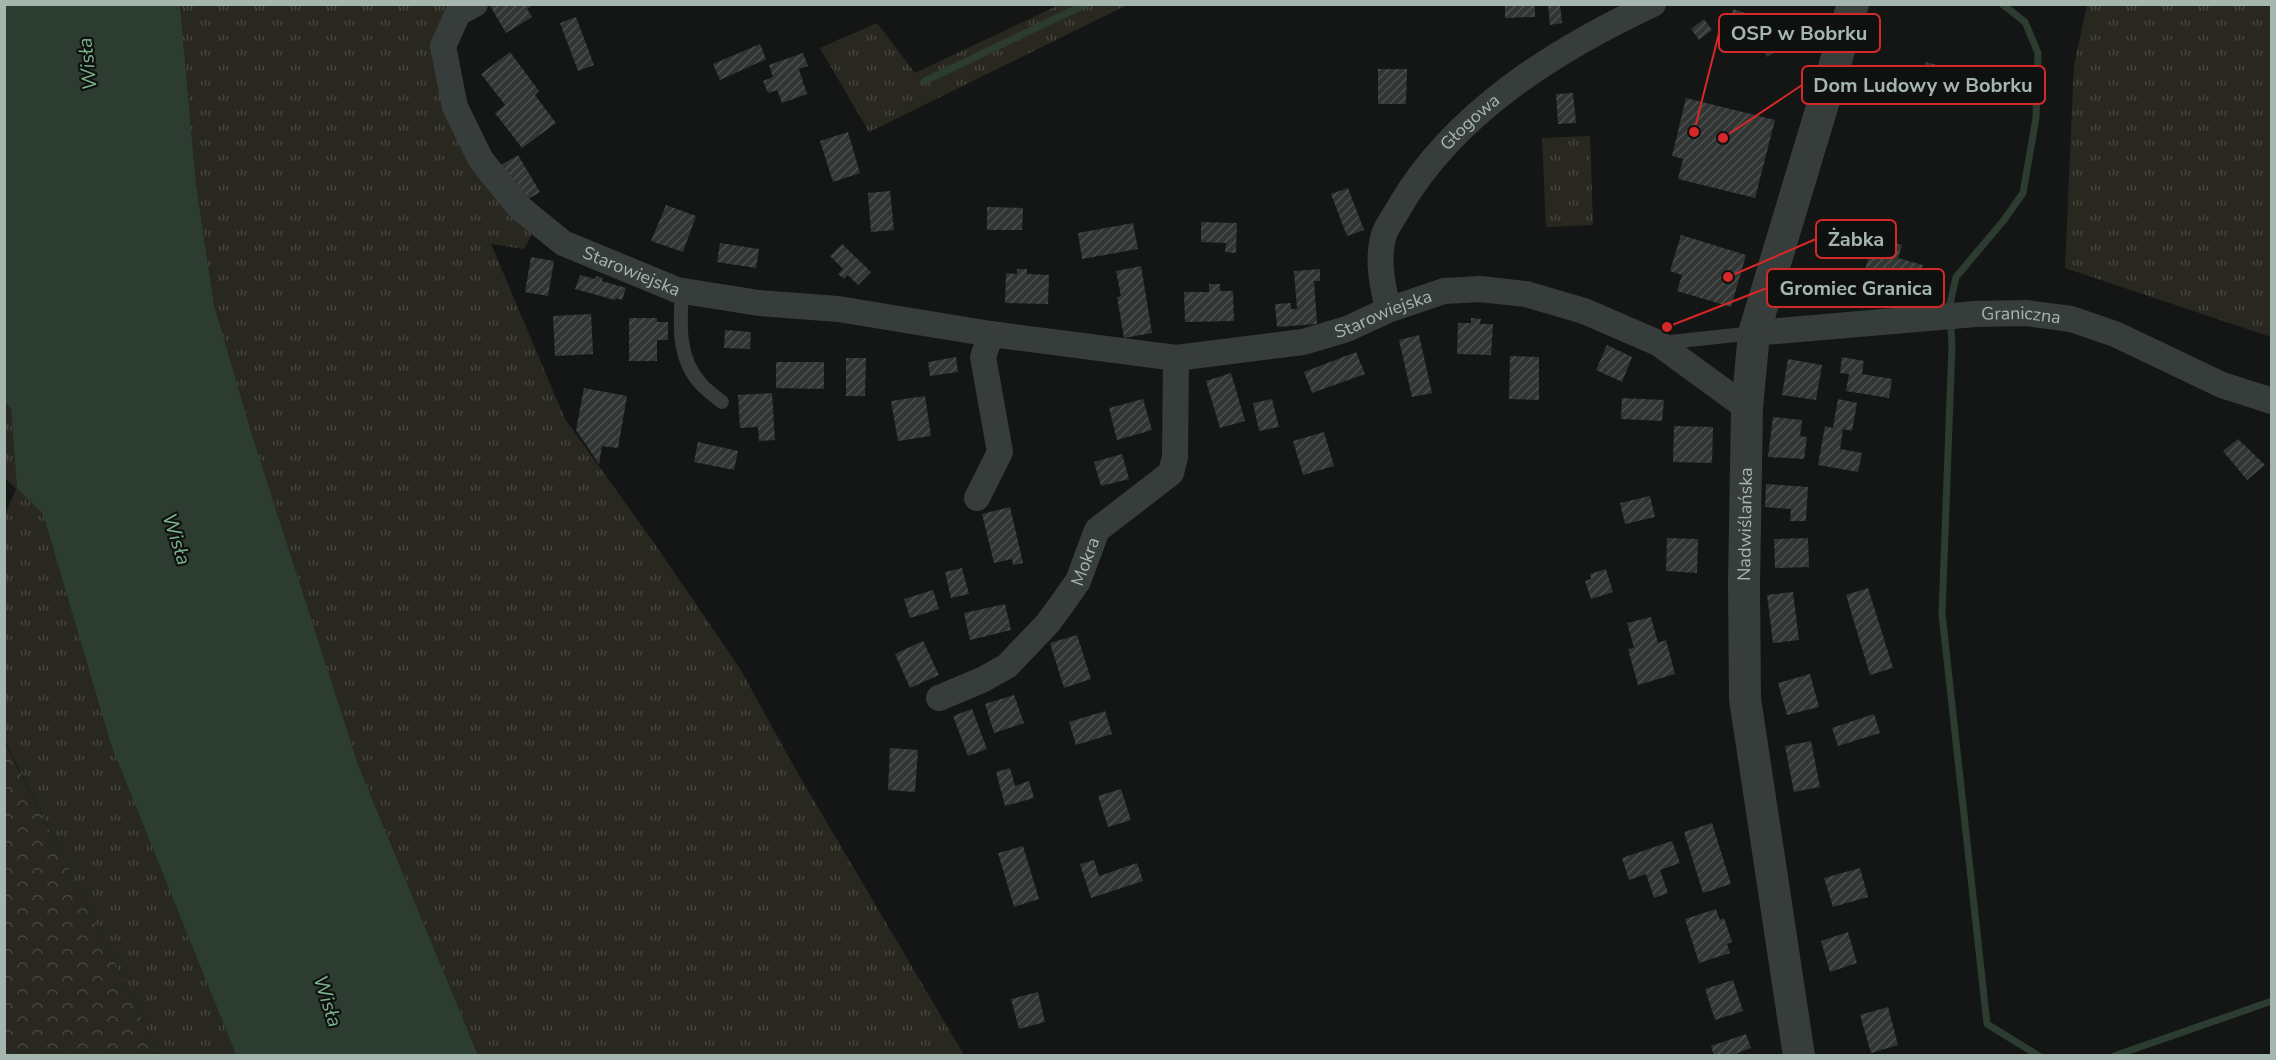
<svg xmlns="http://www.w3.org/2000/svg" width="2276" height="1060" font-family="'Nunito Sans',sans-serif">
	<defs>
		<pattern id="grass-tufts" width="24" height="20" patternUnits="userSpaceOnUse" patternTransform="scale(1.5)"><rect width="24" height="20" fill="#292820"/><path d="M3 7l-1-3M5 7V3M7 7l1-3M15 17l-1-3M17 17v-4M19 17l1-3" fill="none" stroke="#45453e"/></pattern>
		<pattern id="forest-crowns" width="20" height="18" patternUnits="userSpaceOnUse" patternTransform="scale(1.5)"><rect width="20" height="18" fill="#292820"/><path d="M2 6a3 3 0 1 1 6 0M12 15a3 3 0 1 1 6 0" fill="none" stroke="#45453e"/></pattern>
		<pattern id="building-hatch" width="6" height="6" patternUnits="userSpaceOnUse" patternTransform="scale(1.5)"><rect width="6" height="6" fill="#313534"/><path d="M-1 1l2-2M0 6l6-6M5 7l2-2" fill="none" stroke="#4c504f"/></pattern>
	</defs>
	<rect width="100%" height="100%" fill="#141615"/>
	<g fill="url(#grass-tufts)">
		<path d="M180,5h268l1,3 -14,25 3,30 97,166 -11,20 -33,-5 74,175 87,121 87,127 61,110 164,278h-486l-119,-288 -106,-329 -39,-133 -18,-121z"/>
		<path d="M1059,5h68l-258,127 -49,-84 57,-25 38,50z"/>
		<path d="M2087,5h184v332l-206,-69 9,-203z"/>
		<path d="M1590,136l3,89 -47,2 -4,-89z"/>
		<path d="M4,401l7,8 6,80 26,25 68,231 125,310h-76l-102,-209 -53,-105 -1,-224 12,-28 -11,-11z"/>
	</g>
	<path fill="url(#forest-crowns)" d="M4,741l54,105 102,209h-155z"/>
	<path fill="#2c3c30" d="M5,4l175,1 16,179 18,121 39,133 106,329 119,288h-242l-125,-310 -68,-231 -26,-25 -6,-80 -7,-8z"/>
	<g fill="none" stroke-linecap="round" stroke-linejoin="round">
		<g stroke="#2c3c30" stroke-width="7">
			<path d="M925,81l161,-77"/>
			<path d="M1950,304l6,-27 48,-57 19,-27 13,-75 2,-65 -13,-31 -23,-18"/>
			<path d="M1951,328l1,17 -10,269 45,410 52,32"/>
			<path d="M2114,1056l158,-55"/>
		</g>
	</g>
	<g fill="url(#building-hatch)">
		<path d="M492,4h42l-7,5 5,8 -26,16 -16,-27z"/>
		<path d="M1505,4h30v13l-30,1z"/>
		<path d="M1548,4h12l2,19 -12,2z"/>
		<path d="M1733,9l15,5 -3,13 -15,-4z"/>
		<path d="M576,17l18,48 -16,6 -18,-48z"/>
		<path d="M1704,19l8,11 -13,10 -8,-11z"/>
		<path d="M1775,34l7,14 -15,9 -8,-15z"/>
		<path d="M760,44l6,15 -46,21 -7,-16z"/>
		<path d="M510,52l29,39 -4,4 21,28 -34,25 -27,-35 10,-8 -24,-31z"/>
		<path d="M803,53l5,13 -9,3 8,25 -25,9 -5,-13 -9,3 -5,-12 10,-4 -4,-12z"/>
		<path d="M1926,62l40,11 -8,28 -39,-12z"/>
		<path d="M1378,69h29l-1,35h-28z"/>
		<path d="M1573,93l3,30 -18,1 -2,-30z"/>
		<path d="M1686,98l89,22 -20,78 -77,-19 5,-20 -11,-3z"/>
		<path d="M848,132l12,41 -27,9 -13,-41z"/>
		<path d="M518,155l22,37 -17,10 -22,-37z"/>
		<path d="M1348,188l16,42 -17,6 -16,-42z"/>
		<path d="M890,191l4,39 -23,2 -3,-39z"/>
		<path d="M666,205l30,11 -13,36 -32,-11z"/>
		<path d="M987,207l36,1 -1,22h-35z"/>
		<path d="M1201,222l36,1 -1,30 -11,-1 1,-9 -25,-1z"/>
		<path d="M1133,223l5,26 -56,10 -4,-26z"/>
		<path d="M1681,235l65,20 -15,52 -54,-16 5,-16 -12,-4z"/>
		<path d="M1874,237l28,8 -4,13 25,7 -7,24 -52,-15z"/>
		<path d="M720,243l39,6 -3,19 -39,-6z"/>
		<path d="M842,244l29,28 -13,13 -10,-10 -4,4 -6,-5 5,-5 -13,-13z"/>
		<path d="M531,257l23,4 -6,35 -23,-4z"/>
		<path d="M1141,266l11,67 -28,5 -7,-41 4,-1 -5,-25z"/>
		<path d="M1017,269h10v5l22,1 -1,29 -43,-1 1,-30 11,1z"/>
		<path d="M1320,269v12h-6l3,43 -40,3 -2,-23 16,-1v6h6l-3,-38z"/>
		<path d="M580,275l15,4 1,-3 7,2 -1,3 24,7 -4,12 -6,-2 -1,2 -40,-11z"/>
		<path d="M1209,284h11v7h13l1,30 -49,1 -1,-30h25z"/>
		<path d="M591,314l2,40 -38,2 -2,-40z"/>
		<path d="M629,318h28v4h11v18h-11v21h-28z"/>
		<path d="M1471,318l10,1 -1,5h13l-2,31 -34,-1 1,-31h13z"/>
		<path d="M725,330l26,2 -1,17 -26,-1z"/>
		<path d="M1419,335l13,58 -20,4 -13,-57z"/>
		<path d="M1607,345l25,12 -10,25 -26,-12z"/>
		<path d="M1356,352l9,22 -53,19 -8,-21z"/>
		<path d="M1510,356l29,1v43l-30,-1z"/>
		<path d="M956,357l2,15 -28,4 -2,-14z"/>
		<path d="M1842,357l22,4 -2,13 30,5 -3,19 -43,-7 3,-17 -9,-1z"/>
		<path d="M846,358h20l-1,38h-19z"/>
		<path d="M1788,359l34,6 -6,35 -34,-5z"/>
		<path d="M776,362h48v27l-48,-1z"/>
		<path d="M1231,373l14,48 -25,7 -14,-47z"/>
		<path d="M584,388l43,8 -9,52 -16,-2 -3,18 -23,-34z"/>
		<path d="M772,393l3,47 -16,1 -1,-14 -18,1 -2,-33z"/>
		<path d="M925,396l6,40 -33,5 -7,-40z"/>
		<path d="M1622,398l42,2 -2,21 -41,-2z"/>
		<path d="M1143,399l9,31 -35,10 -8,-32z"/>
		<path d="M1272,399l7,28 -20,4 -6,-28z"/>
		<path d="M1838,399l19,4 -5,28 -9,-2 -3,20 22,4 -4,19 -40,-7 7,-39 8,2z"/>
		<path d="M1773,417l29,3 -2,16 7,1 -3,22 -36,-2z"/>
		<path d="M1674,426l39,1 -1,36 -39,-1z"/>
		<path d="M1324,432l10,34 -31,9 -10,-34z"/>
		<path d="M2238,439l27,26 -18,15 -24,-29z"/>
		<path d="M698,442l40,9 -4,19 -40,-8z"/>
		<path d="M1122,454l7,25 -28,7 -7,-24z"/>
		<path d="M1766,484l42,3 -2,34h-16l1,-12 -26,-2z"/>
		<path d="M1650,496l5,21 -30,7 -5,-21z"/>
		<path d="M1010,507l13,56 -10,2 -1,-6 -18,4 -12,-49z"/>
		<path d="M1667,538l31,1 -1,34 -31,-2z"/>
		<path d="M1808,538l1,29 -34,1 -1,-29z"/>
		<path d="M962,568l7,26 -18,4 -6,-26z"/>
		<path d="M1606,569l7,23 -22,7 -6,-18 6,-2 -1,-5z"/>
		<path d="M1868,588l25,80 -23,7 -24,-80z"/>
		<path d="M933,590l6,19 -29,9 -6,-19z"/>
		<path d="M1793,592l6,48 -26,3 -6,-48z"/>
		<path d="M1005,604l6,26 -41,10 -6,-27z"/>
		<path d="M1651,617l7,26 8,-3 9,34 -37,11 -10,-36 6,-1 -7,-25z"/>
		<path d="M1077,635l14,44 -27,9 -14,-45z"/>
		<path d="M923,641l16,34 -29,13 -15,-34z"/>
		<path d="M1810,674l9,33 -32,8 -9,-32z"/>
		<path d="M1014,695l10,28 -30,10 -9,-29z"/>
		<path d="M972,709l15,40 -19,7 -15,-40z"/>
		<path d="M1105,711l7,23 -36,11 -7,-23z"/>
		<path d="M1874,714l6,19 -42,13 -6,-18z"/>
		<path d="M1811,741l9,46 -26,5 -9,-46z"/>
		<path d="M890,748l28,2 -3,42 -27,-2z"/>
		<path d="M1010,768l5,18 14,-5 5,17 -29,8 -9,-34z"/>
		<path d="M1121,789l10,31 -23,7 -10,-31z"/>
		<path d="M1712,823l19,61 -28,9 -19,-61z"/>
		<path d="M1672,841l8,22 -20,7 8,23 -14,5 -8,-24 -17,6 -7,-22z"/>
		<path d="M1023,846l16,53 -25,8 -16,-54z"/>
		<path d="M1094,860l5,16 38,-13 6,18 -52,17 -11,-34z"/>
		<path d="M1860,868l8,29 -35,10 -9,-29z"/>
		<path d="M1716,909l4,11 4,-2 8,24 -5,2 3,9 -31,10 -14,-44z"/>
		<path d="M1848,932l9,31 -27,9 -9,-31z"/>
		<path d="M1733,980l10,31 -28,9 -10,-31z"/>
		<path d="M1038,992l7,30 -26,7 -8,-30z"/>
		<path d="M1888,1007l10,38 -27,8 -11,-38z"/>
		<path d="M1746,1034l5,14 -21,8h-16l-3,-10z"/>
	</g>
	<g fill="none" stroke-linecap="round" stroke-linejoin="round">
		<g stroke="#373d3b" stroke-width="14">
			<path d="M682,291c-2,32 -5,67 19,93 6,7 14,12 21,18"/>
			<path d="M1661,343l93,-10"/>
		</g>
		<g stroke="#373d3b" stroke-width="26">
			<path id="s1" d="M475,4l-17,9 -15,33 12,61 26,53 38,47 44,36 114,47 82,13 79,6 153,25 185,24 127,-16 44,-13 41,-19 56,-19 36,-2 46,5 58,17 74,32 89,65"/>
			<path id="s2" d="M1388,310c-5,-24 -11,-47 -5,-72 2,-11 12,-22 17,-32 55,-94 157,-157 253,-202"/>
			<path id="s3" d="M1754,333l221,-19 51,-1 45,6 44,15 107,51 50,16"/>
			<path d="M977,498l23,-46 -17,-95 8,-23"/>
			<path id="s4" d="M939,698l43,-18 25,-14 41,-43 16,-22 14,-20 19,-51 74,-57 4,-16 1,-99"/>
		</g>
		<path stroke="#373d3b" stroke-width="32" id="s5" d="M1799,1056l-54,-357 -1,-114 3,-177 7,-75 99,-329"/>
	</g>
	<g text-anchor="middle" stroke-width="4.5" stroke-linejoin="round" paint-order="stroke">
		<g font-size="18" fill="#a5b6ae" stroke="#0f1110">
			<text dy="6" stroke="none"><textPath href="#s2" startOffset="219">Głogowa</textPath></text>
			<text dy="6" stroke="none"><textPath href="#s1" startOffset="368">Starowiejska</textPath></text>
			<text dy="6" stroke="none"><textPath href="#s1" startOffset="1134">Starowiejska</textPath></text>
			<text dy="6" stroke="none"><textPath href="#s3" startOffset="268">Graniczna</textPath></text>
			<text dy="6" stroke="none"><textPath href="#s5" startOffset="536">Nadwiślańska</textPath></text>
			<text dy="6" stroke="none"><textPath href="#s4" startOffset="207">Mokra</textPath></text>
		</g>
		<g font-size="20" font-style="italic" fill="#7bb38a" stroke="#0f1110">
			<text transform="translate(87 64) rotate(-96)" y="7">Wisła</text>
			<text transform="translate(177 539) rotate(72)" y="7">Wisła</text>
			<text transform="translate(328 1001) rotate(72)" y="7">Wisła</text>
		</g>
	</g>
	<path fill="none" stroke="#d62828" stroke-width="2" d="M1694 132L1719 33M1723 138L1802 85M1728 277L1816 239M1667 327L1767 288"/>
	<g fill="#d62828" stroke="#0f1110" stroke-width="2">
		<circle cx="1694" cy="132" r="6"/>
		<circle cx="1723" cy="138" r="6"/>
		<circle cx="1728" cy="277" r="6"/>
		<circle cx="1667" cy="327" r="6"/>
	</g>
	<g fill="#0f1110" stroke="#d62828" stroke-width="2">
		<rect x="1719" y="14" width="161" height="38" rx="6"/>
		<rect x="1802" y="66" width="243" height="38" rx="6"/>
		<rect x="1816" y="220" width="80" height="38" rx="6"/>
		<rect x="1767" y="269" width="177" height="38" rx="6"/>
	</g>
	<g font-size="20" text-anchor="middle" font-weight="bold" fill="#a5b6ae">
		<text x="1799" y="40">OSP w Bobrku</text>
		<text x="1923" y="92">Dom Ludowy w Bobrku</text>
		<text x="1856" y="246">Żabka</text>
		<text x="1856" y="295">Gromiec Granica</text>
	</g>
	<rect width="2276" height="1060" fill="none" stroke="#a5b6ae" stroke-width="12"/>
</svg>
